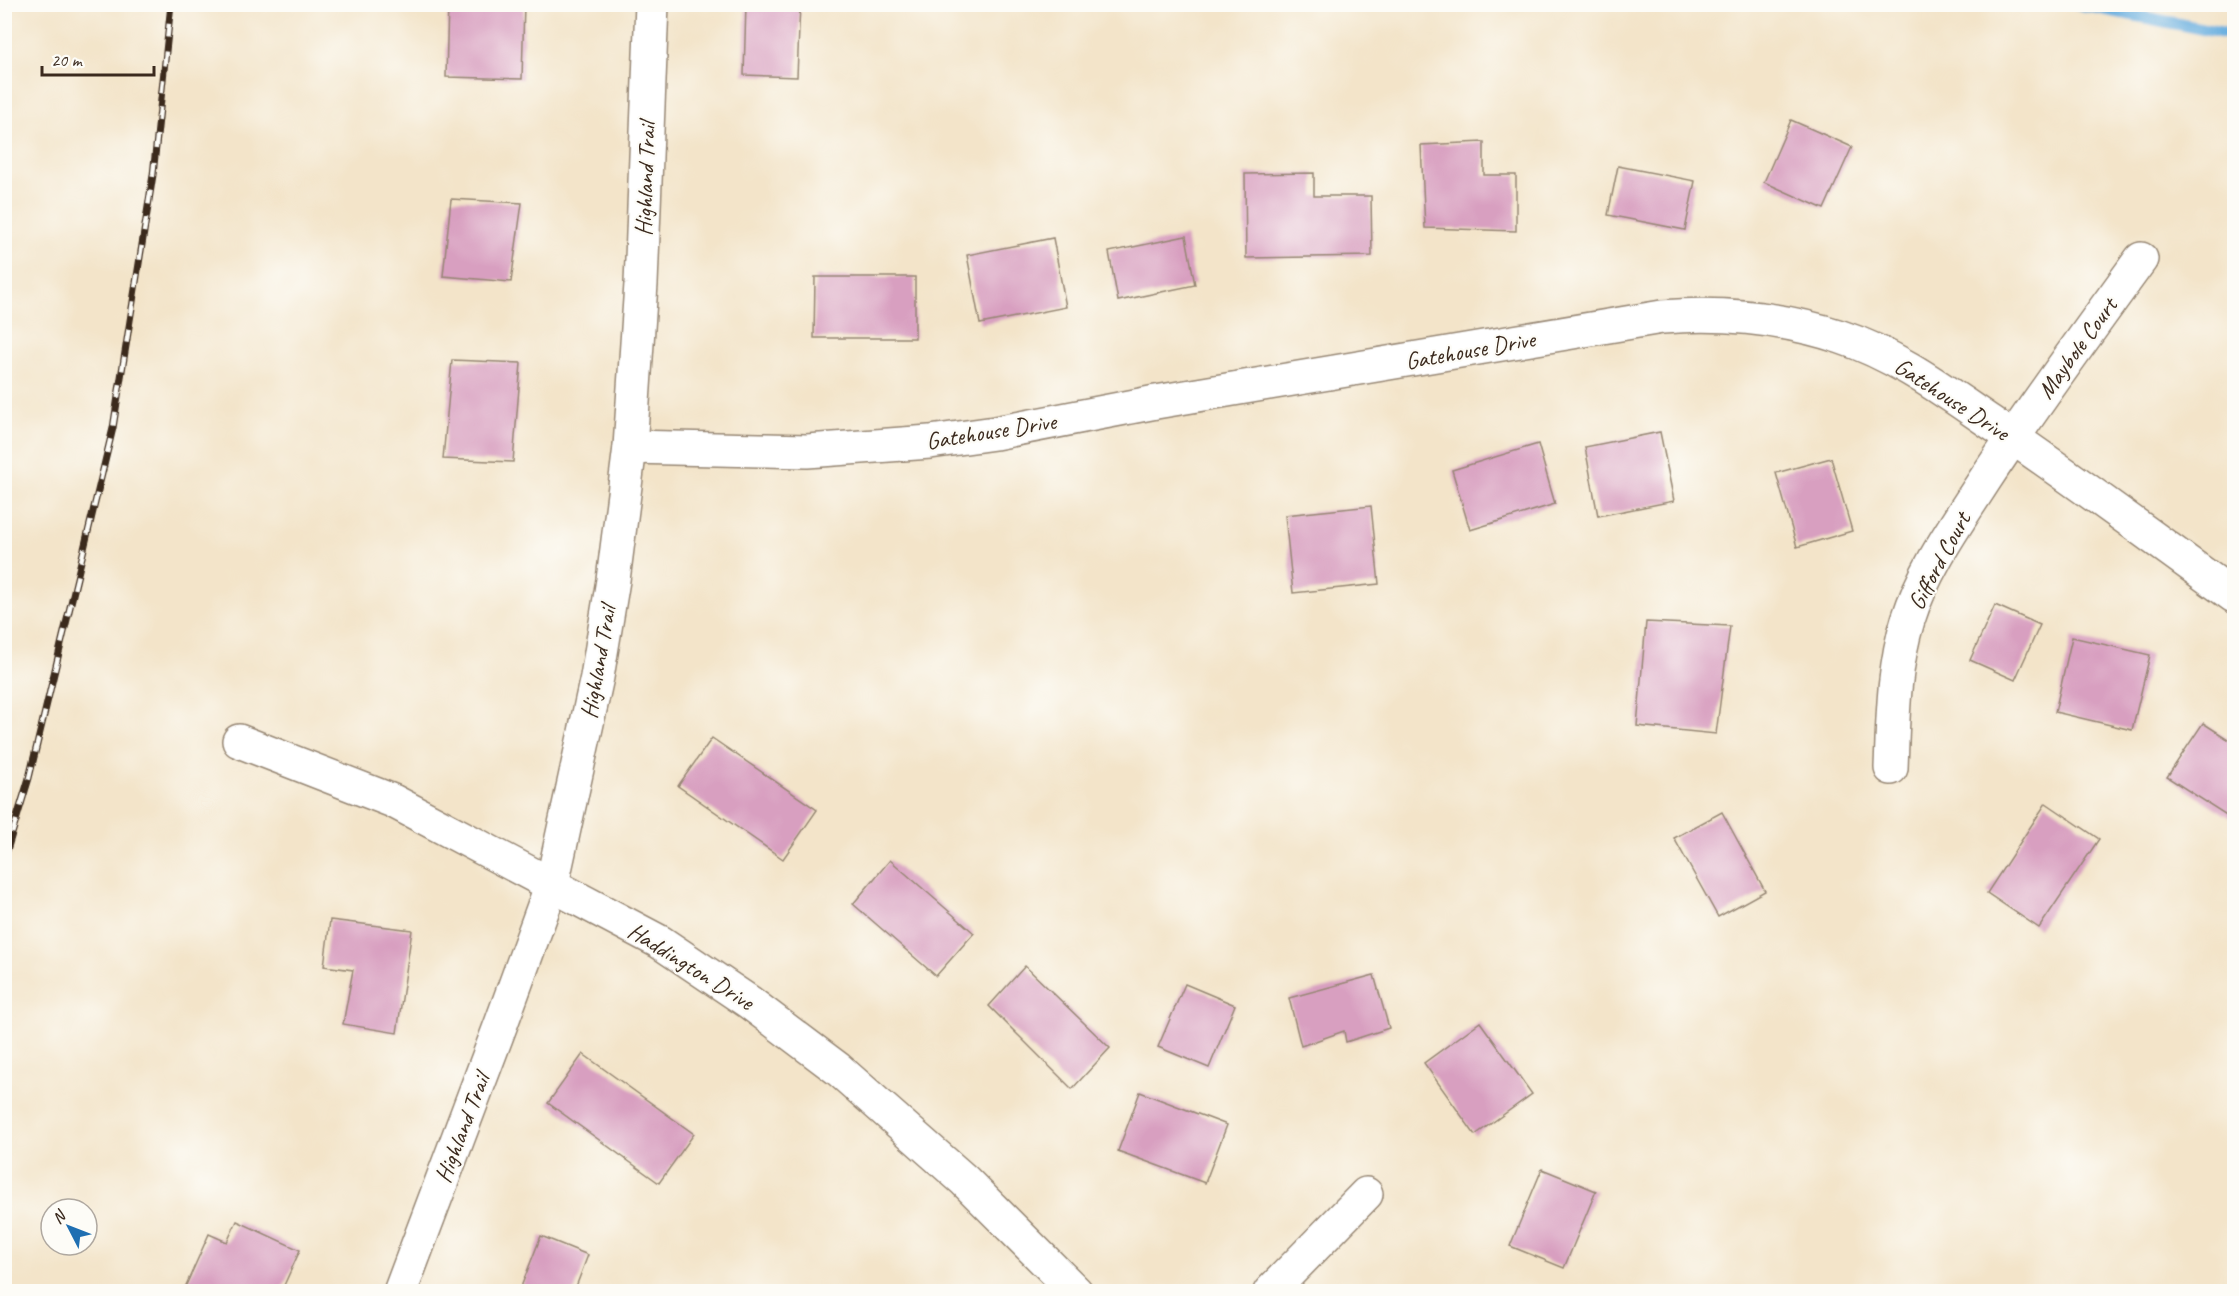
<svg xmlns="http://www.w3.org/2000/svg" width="2239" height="1296" font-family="Caveat,sans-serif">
	<rect width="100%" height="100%" fill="#fdfcf7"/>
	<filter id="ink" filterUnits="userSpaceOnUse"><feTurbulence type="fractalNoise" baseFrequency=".0167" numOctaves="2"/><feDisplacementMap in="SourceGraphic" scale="12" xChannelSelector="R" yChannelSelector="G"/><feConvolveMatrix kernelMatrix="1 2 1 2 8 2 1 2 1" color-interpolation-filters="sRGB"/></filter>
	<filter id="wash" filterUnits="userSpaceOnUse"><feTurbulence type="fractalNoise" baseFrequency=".008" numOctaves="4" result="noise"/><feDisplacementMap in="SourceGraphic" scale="24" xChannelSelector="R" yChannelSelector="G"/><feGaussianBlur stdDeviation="1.35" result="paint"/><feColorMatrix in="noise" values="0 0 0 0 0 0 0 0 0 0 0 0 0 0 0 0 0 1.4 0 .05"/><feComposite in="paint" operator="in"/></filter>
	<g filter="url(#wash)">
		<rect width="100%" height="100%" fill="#f3e4c9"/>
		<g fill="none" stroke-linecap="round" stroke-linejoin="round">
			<path stroke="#69afdf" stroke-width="12" d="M2077,4l157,31"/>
		</g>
		<g id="blocks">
			<g fill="#d89fc0">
				<path d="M448,4h76l-2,75 -76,-2z"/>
				<path d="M746,4h54l-3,73 -53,-2z"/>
				<path d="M1791,120l61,27 -28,62 -60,-27z"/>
				<path d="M1484,142v33h32v56l-91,-3 -4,-83z"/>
				<path d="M1618,166l77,15 -10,49 -77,-15z"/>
				<path d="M1314,173v23h57l1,60 -126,2 -1,-84z"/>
				<path d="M451,199l71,4 -11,79 -68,-6z"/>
				<path d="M1186,236l9,49 -77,16 -9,-49z"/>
				<path d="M1053,238l13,69 -86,17 -13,-69z"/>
				<path d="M815,277h100v61h-101z"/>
				<path d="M452,360l69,3 -8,99 -70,-3z"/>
				<path d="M1660,432l14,69 -76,15 -13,-69z"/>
				<path d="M1538,444l17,60 -85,26 -18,-60z"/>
				<path d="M1831,458l21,73 -55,16 -21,-74z"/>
				<path d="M1371,506l8,78 -86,9 -8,-78z"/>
				<path d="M1995,605l45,20 -25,55 -45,-20z"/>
				<path d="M1646,622l84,4 -14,108 -79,-8z"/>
				<path d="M2072,637l78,18 -18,75 -77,-18z"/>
				<path d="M2203,723l31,20v70l-3,5 -64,-41z"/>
				<path d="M712,738l105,72 -34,49 -105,-73z"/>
				<path d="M2046,803l53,36 -60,89 -52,-35z"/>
				<path d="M1722,812l43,79 -47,26 -44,-79z"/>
				<path d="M890,860l84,73 -38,43 -83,-72z"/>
				<path d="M330,920l82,10 -15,103 -54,-9 10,-54 -29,-4z"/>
				<path d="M1025,966l85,82 -38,41 -83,-83z"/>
				<path d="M1374,975l15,53 -43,14 -2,-11 -43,15 -12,-48z"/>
				<path d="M1185,984l50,21 -26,63 -51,-21z"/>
				<path d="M1480,1022l52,72 -57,41 -51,-72z"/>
				<path d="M583,1054l111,80 -35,49 -111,-80z"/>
				<path d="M1140,1092l87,33 -22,58 -87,-32z"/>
				<path d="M1542,1169l54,22 -32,77 -54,-22z"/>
				<path d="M237,1221l63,29 -19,42h-98l26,-58 18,8z"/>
				<path d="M541,1236l47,19 -14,37h-55z"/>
			</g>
		</g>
	</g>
	<g filter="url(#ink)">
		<use href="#blocks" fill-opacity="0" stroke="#978774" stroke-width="1.5"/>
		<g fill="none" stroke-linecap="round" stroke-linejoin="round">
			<defs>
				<g id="minor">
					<path d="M630,447l177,4 123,-9 65,-9 161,-31 506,-85c61,-5 121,1 179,20 55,18 102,53 149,85 83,56 163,116 244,174"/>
					<path d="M239,741l154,60 267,141 89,60 89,67 126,111 112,112"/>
					<path d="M1891,768c2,-49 2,-100 17,-148 16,-51 47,-94 76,-139 50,-76 104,-149 157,-222"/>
					<path d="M400,1292l101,-268 51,-140 45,-207 16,-97 17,-133 11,-163 11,-280"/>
					<path d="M1270,1292l96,-98"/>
				</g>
			</defs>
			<use href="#minor" stroke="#978774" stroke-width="36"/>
			<use href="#minor" stroke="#fff" stroke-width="33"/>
			<defs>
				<path id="rail" d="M4,860l25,-82 84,-350 40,-253 18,-171"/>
			</defs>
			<use href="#rail" stroke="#3b2a1e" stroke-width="7"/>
			<use href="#rail" stroke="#fdfcf7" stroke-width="4.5" stroke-dasharray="14" stroke-linecap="butt"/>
		</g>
	</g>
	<g text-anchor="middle" stroke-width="4.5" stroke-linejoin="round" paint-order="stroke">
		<g font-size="24" fill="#3b2a1e" stroke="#fdfcf7">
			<text transform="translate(645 179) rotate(-88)" y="8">Highland Trail</text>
			<text transform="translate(2077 348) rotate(-54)" y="8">Maybole Court</text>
			<text transform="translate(1470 350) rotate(-10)" y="8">Gatehouse Drive</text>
			<text transform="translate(1952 399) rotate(33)" y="8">Gatehouse Drive</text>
			<text transform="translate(991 431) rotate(-9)" y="8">Gatehouse Drive</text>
			<text transform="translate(1939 561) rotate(-62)" y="8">Gifford Court</text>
			<text transform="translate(598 662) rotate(-80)" y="8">Highland Trail</text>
			<text transform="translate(691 966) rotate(32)" y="8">Haddington Drive</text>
			<text transform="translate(462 1128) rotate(-69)" y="8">Highland Trail</text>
		</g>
	</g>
	<rect width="2239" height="1296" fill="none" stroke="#fdfcf7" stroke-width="24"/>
	<g transform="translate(69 1227) rotate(312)"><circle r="28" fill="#fdfcf7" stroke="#afa8a0" stroke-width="1.5"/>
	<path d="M0-4.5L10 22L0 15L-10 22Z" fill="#1f6fb2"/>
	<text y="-9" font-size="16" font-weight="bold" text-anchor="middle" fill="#3b2a1e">N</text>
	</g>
	<path d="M42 66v9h112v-9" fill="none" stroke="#3b2a1e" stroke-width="3"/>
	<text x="51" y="66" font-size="18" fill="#3b2a1e" stroke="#fdfcf7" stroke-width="4.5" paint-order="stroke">20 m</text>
</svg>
